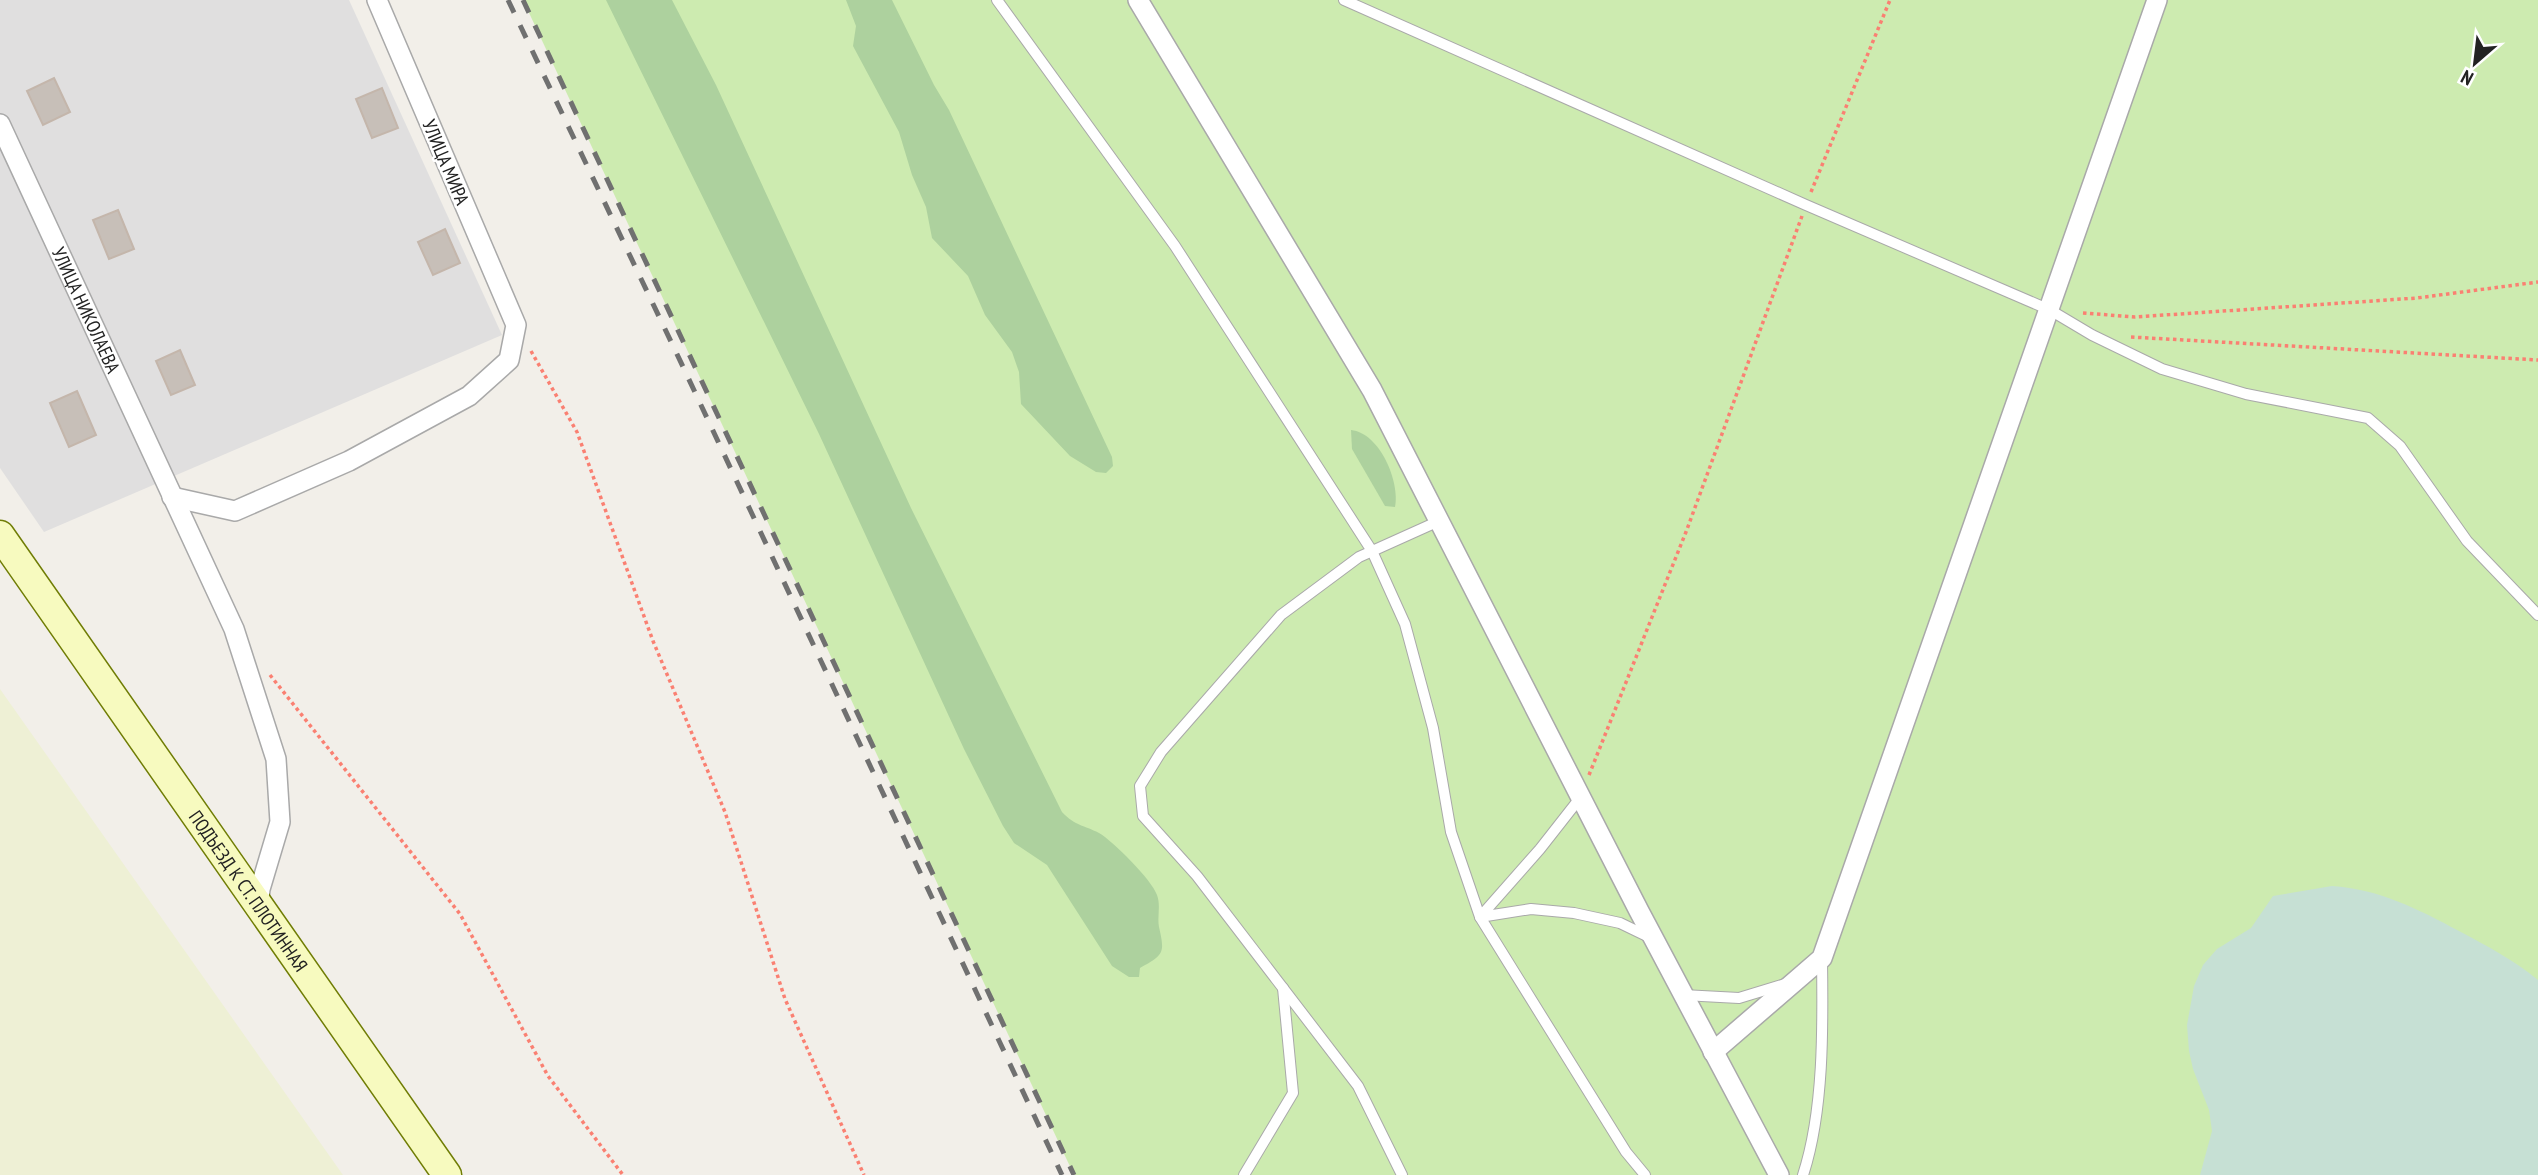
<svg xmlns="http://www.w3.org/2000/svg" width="2538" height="1175" font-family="'PT Sans Narrow',sans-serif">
	<rect width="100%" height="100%" fill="#f2efe9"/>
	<path fill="#e0dfdf" d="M0,0h349l153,335 -458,197 -44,-64z"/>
	<path fill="#eef0d5" d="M0,689l343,486h-343z"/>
	<path fill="#cdebb0" d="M523,0h2015v1175h-1464z"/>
	<g fill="#add19e">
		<path d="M606,0h66l44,85 195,423 151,304c13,14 22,13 37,21 14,8 53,47 58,62 4,11 0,21 2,32 6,26 5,28 -19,41l-1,9h-10l-17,-11 -65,-101 -33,-22 -11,-17 -39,-77 -145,-315z"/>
		<path d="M846,0h46l42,85 15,25 163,347 1,9 -7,7 -10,-1 -26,-16 -49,-52 -2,-32 -7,-20 -27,-37 -17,-39 -36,-38 -6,-31 -14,-32 -13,-43 -46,-86 3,-20z"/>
		<path d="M1351,430c29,3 49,52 44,77l-10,-1 -33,-57z"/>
	</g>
	<path fill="#c6e0d4" d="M2332,886c47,3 86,23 127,45 28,15 55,29 79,49v195h-338l12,-44 -3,-21 -16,-41 -4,-18 -2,-26 7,-39 9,-21 14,-16 34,-21 22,-32z"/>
	<g fill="#c7bfb8" stroke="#c4b6ab" stroke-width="2">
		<path d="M54,78l16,34 -27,13 -16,-34z"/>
		<path d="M382,88l16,40 -26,10 -16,-39z"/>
		<path d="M118,210l16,39 -25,10 -16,-39z"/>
		<path d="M445,229l15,34 -27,12 -15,-33z"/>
		<path d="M180,350l15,35 -24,10 -15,-34z"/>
		<path d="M77,391l19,44 -27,12 -19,-44z"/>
	</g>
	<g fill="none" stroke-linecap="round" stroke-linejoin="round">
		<defs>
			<g id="lane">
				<path d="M997,0l178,246 197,305 33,73 28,104 18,104 29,85 146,235 19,23"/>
				<path d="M1344,0l462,205 244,105 42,25 70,34 84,25 122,24 32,28 67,95 71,74"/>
				<path d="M1580,798l-40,51 -60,68 51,-8 43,4 46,10 29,14"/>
				<path d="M1683,995l56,3 46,-14"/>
				<path d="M1244,1175l49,-82 -10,-105"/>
				<path d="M1402,1175l-44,-89 -161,-210 -54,-60 -3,-30 21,-34 120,-137 78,-58 80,-36"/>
				<path d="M1803,1175c21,-64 20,-149 19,-216"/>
			</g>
			<g id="street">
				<path d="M1138,0l234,390 267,521 140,264"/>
				<path id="s1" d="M0,124l234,505 42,130 4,63 -20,67 -2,18"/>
				<path d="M172,497l63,14 114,-50 120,-65 40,-36 7,-35 -139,-325"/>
				<path d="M1713,1052l109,-94 335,-958"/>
			</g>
			<g id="secondary">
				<path id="s2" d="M0,535l447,640"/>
			</g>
		</defs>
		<use href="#lane" stroke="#a9a9a9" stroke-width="12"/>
		<use href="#street" stroke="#a9a9a9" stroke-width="22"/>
		<use href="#secondary" stroke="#707d05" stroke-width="31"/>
		<g stroke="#fa8072" stroke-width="3.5" stroke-dasharray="3.5 3.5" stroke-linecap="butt">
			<path d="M1811,192l79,-192"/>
			<path d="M2083,313l52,4 282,-19 121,-16"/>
			<path d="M2131,337l407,23"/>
			<path d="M531,351l46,81 76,209 72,171 60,187 79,176"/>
			<path d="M270,675l190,239 88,162 75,99"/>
			<path d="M1589,775l97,-243 116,-316"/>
		</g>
		<use href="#lane" stroke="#fff" stroke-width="10"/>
		<use href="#street" stroke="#fff" stroke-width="19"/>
		<use href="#secondary" stroke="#f7fabf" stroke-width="28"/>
		<g stroke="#707070" stroke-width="5" stroke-dasharray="14 14" stroke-linecap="butt">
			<path d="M508,0l177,371 377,804"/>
			<path d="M523,0l551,1175"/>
		</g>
	</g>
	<g text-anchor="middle" stroke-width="5" stroke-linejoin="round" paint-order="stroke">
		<g font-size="19" fill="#222" stroke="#fff">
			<text transform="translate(446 162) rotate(67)" y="7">УЛИЦА МИРА</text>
			<text dy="7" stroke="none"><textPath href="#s1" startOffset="205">УЛИЦА НИКОЛАЕВА</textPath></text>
			<text dy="7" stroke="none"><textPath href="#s2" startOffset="434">ПОДЪЕЗД К СТ. ПЛОТИННАЯ</textPath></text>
		</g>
	</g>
	<g transform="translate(2475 63) rotate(208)" stroke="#ffffff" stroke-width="5" paint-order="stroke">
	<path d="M0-5L12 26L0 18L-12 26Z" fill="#222222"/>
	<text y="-10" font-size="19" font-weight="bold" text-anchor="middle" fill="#222222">N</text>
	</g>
</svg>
